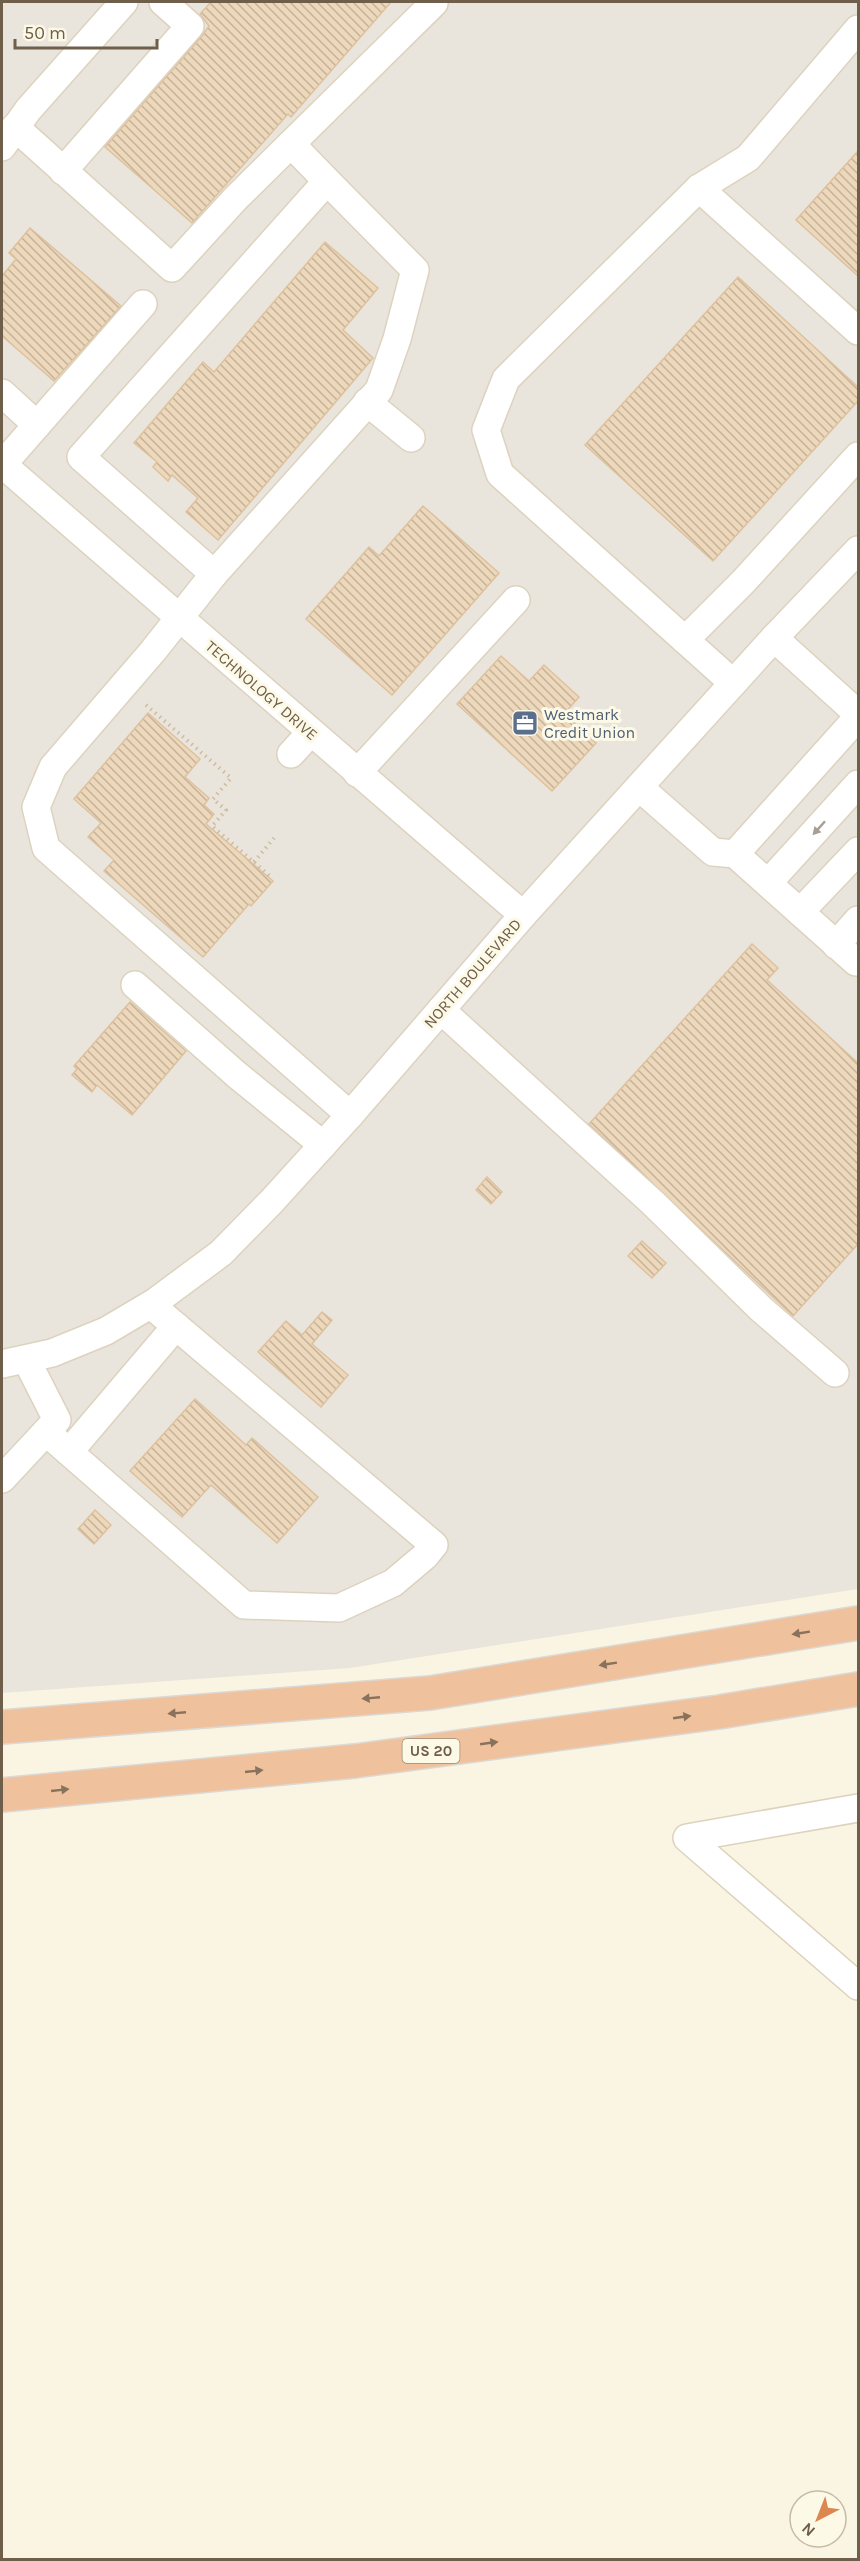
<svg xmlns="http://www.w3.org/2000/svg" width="860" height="2561" font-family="Karla,sans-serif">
	<defs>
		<pattern id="building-back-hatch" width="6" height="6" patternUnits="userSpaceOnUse" patternTransform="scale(1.5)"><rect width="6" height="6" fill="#edd8bb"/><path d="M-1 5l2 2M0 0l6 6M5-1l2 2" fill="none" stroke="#c4b29a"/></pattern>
	</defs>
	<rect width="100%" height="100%" fill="#faf5e2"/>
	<path fill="#e9e5dc" d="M2,2h856v1587l-508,79 -348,25z"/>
	<g fill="url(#building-back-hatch)" stroke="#dec19d" stroke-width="1.5">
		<path d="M211,2h180l-100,115 -3,-3 -96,109 -87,-76 97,-111 7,-10 -9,-12z"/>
		<path d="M858,151v125l-62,-56z"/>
		<path d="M30,228l91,78 -67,75 -52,-45v-60l14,-17 -7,-6z"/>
		<path d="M325,242l53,46 -35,42 30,28 -155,182 -32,-28 12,-14 -26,-23 -4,6 -15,-14 4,-5 -23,-19 69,-81 11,10z"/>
		<path d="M738,277l120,110v14l-145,160 -128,-116z"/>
		<path d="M423,506l76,67 -107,122 -86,-76 63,-72 10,9z"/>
		<path d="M501,656l28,25 15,-16 35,32 -15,17 32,29 -44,48 -95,-87z"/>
		<path d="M148,713l52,46 -15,18 24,21 -5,7 10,9 -8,10 67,57 -22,25 -2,-2 -46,53 -99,-86 10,-11 -26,-23 13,-14 -27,-24z"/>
		<path d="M752,944l26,24 -11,12 91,83v181l-65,72 -204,-192z"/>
		<path d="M130,1002l56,49 -54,64 -35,-30 -5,7 -20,-17 5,-6 -3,-3z"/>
		<path d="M487,1177l15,15 -11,12 -15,-14z"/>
		<path d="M642,1241l24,22 -14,15 -24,-22z"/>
		<path d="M322,1312l10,8 -20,24 36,31 -27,32 -63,-55 28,-31 16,14z"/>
		<path d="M195,1399l51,46 6,-7 66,59 -41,46 -66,-58 -29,32 -52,-46z"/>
		<path d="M95,1510l16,15 -17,19 -16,-15z"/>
	</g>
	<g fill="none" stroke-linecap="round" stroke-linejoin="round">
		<defs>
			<g id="minor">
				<path d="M15,127l157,141 64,-70 198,-195"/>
				<path d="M291,144l36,37 -246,276 133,117 165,-184 18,-51 18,-69 -88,-89"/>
				<path d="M2,147l26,-37 96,-108"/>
				<path d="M63,171l127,-145 -27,-24"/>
				<path d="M699,188l159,143"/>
				<path d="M2,393l35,32 106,-121"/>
				<path d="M367,402l44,36"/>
				<path d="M2,464l521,451"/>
				<path d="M2,465l35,-40"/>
				<path d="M214,574l-61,77 -100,116 -17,40 10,41 304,267"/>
				<path d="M774,638l84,76"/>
				<path d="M685,640l58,-58 115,-126"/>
				<path d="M733,683l-233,-209 -14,-44 20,-51 193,-191 49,-30 110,-129"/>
				<path d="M291,754l20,-22"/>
				<path d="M357,773l159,-173"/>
				<path d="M640,788l73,64 22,2 121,108 2,-2"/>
				<path d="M735,854l123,-137"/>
				<path d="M768,883l90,-99"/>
				<path d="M800,912l58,-61"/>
				<path d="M836,945l22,-25"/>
				<path d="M135,985l102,90 86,70"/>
				<path d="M441,1010l212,193 108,106 74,64"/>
				<path d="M2,1364l50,-11 54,-22 49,-29 66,-49 51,-52 78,-86 173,-200 251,-277 84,-88"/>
				<path d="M46,1432l198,173 95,3 54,-25 32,-27 9,-11 -283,-240"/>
				<path d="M69,1452l107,-126"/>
				<path d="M2,1479l55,-59 -31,-61"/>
				<path d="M858,1808l-171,30 171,148"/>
			</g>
			<g id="highway">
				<path d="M2,1727l428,-34 428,-70"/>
				<path d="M2,1795l353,-34 364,-49 139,-23"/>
			</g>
		</defs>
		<use href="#minor" stroke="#ddd2be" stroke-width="30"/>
		<use href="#highway" stroke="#dcd8d4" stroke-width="36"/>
		<g stroke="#d1bb9f" stroke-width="4" stroke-dasharray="1.5 4.5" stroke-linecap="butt">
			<path d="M146,705l85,73 -18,21 13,11 -14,16 59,51"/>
			<path d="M254,862l20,-24"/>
		</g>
		<use href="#minor" stroke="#fff" stroke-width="27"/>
		<use href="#highway" stroke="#f0c19d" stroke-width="33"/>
	</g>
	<defs><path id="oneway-solid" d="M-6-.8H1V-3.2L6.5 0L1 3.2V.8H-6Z" transform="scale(1.5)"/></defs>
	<use fill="#a99e92" href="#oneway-solid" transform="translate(819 828) rotate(132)"/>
	<g fill="#89725b">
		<use href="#oneway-solid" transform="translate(801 1633) rotate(171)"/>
		<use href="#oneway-solid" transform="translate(608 1664) rotate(171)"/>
		<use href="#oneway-solid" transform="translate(371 1698) rotate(175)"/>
		<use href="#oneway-solid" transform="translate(177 1713) rotate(175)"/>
		<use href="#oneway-solid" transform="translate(682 1717) rotate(-8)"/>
		<use href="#oneway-solid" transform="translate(489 1743) rotate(-8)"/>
		<use href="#oneway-solid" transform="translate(254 1771) rotate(-6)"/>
		<use href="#oneway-solid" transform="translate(60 1790) rotate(-6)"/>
	</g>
	<defs>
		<symbol id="office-square" viewBox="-11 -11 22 22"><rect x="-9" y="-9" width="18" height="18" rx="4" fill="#5c6f8a" stroke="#fdf9e7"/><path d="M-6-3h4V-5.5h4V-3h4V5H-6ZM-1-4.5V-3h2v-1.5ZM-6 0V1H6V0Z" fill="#fff"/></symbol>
	</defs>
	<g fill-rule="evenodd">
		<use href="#office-square" x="510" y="708" width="30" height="30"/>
	</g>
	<g text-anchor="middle" stroke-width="6" stroke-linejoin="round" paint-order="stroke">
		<rect fill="#fdf9e7" stroke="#9a8c79" stroke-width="1.5" x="402.5" y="1739" width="57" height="24" rx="4.5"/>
		<g font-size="15" font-weight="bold" fill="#6f5e4a">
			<text x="431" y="1756">US 20</text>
		</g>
		<g font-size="16" fill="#6f5e4a" stroke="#fdf9e7">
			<text transform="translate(262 690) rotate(41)" y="6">TECHNOLOGY DRIVE</text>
			<text transform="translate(472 973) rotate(-49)" y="6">NORTH BOULEVARD</text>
		</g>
		<g font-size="16" fill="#4e5e75" stroke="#fdf9e7" text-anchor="start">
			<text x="544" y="720">Westmark<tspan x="544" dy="18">Credit Union</tspan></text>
		</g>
	</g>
	<rect width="860" height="2561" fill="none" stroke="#6f5e4a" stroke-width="6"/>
	<g transform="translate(818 2519) rotate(222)"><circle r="28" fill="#fdf9e7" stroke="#c4bba8" stroke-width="1.5"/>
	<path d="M0-4.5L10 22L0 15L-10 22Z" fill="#db874f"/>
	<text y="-9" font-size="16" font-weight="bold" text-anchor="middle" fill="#6f5e4a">N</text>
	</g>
	<path d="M15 39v9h142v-9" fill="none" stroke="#6f5e4a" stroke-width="3"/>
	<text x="24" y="39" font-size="18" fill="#6f5e4a" stroke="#fdf9e7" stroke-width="4.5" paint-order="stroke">50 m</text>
</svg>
